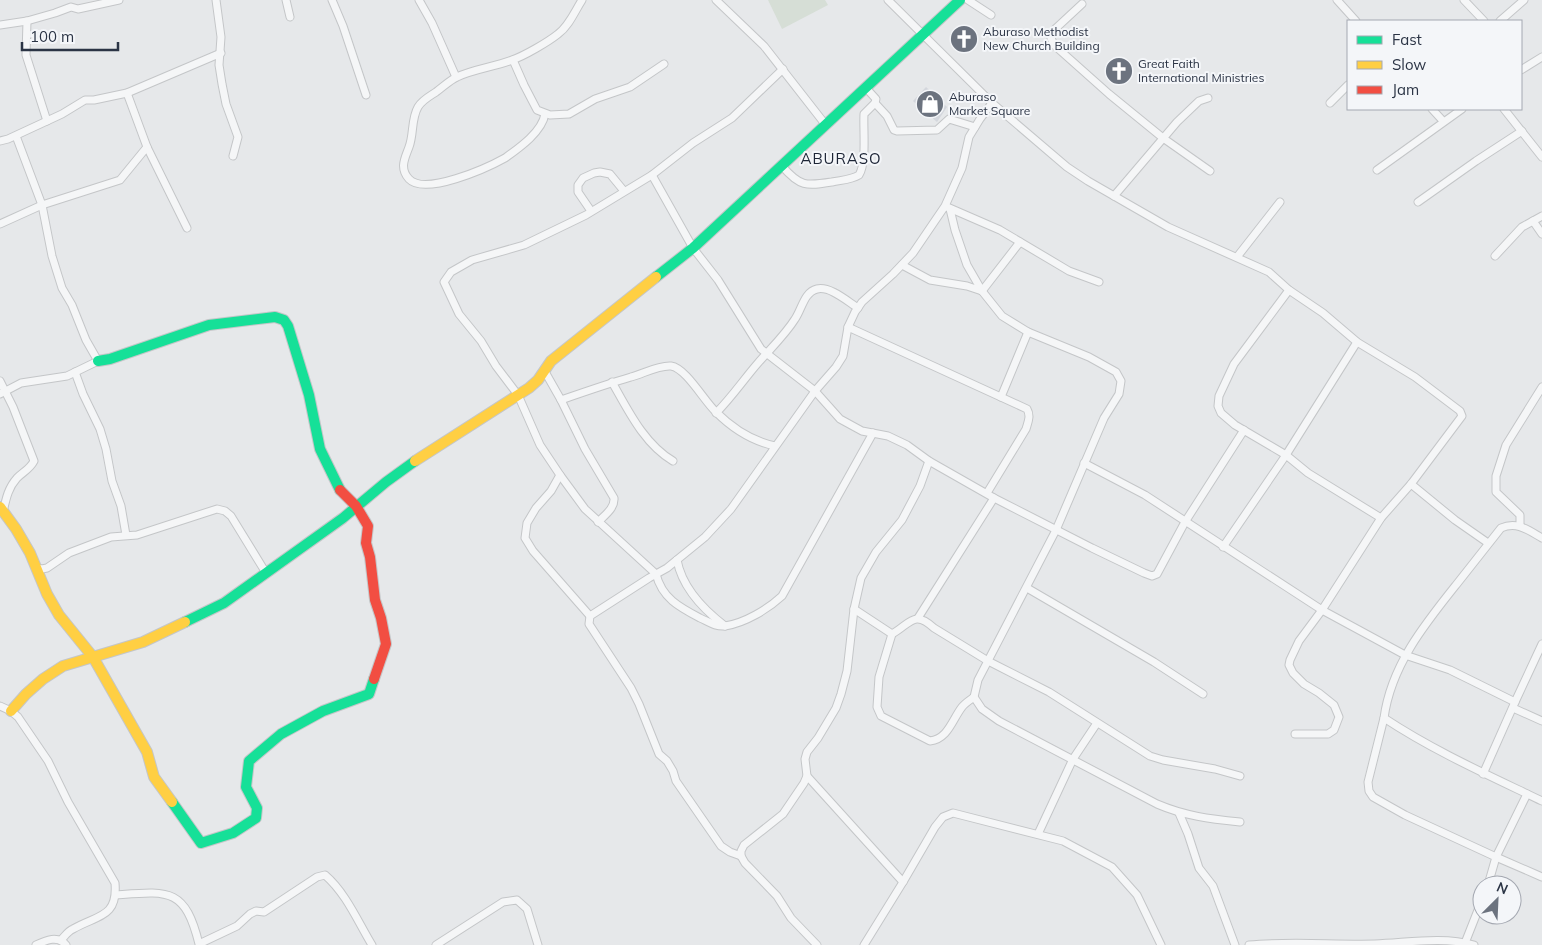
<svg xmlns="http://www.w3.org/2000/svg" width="1542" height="945" font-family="Mulish,sans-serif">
	<rect width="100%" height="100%" fill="#e6e8ea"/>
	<path fill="#d4d7dd" d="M926,87l21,20 -10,15 -24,-21z"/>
	<path fill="#d6ded6" d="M768,0h57l3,5 -46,24z"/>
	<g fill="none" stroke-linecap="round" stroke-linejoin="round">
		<defs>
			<g id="street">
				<path d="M216,0l5,37 -2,28 3,19 4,20 12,33 -5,19"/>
				<path d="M286,0l4,17"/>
				<path d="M332,0l11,26 23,69"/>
				<path d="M419,0l13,23 24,54"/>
				<path d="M716,0l48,46 61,78"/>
				<path d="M888,0l104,103 75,64 21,14 80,46 101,45 20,18 34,23 34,29 58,35 45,34 2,5 -51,68 -30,34 -59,92 -23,31 -9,19 -1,5 4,8 11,11 15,9 15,12 5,12 -5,13 -6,4h-33"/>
				<path d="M968,0l23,15"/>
				<path d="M1337,0l19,21"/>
				<path d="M1464,0l20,21"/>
				<path d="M1082,4l-28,26 -3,8 3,7 55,49 54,44 47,33"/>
				<path d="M27,21l-1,34 21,66"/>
				<path d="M1500,21l24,-21"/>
				<path d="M0,25l27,-4 28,-8 16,-6 7,2 41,-9"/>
				<path d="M513,60l11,25 13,25 13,5 19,-1 26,-15 35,-12 34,-23"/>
				<path d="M783,69l-51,49 -39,25 -41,32 -66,40 -62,30 -52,15 -21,12 -7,10 15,32 22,27 15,25 22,29 22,50 20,30 25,34 71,65c6,24 23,33 44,44 9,4 16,9 25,8 20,-3 43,-17 57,-30l91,-163"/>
				<path d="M1521,70l21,-13"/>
				<path d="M127,93l20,54 40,81"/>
				<path d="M875,103l12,13 7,14 3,1 40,-1 12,-11 26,8"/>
				<path d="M1330,103l18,-18"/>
				<path d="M1432,109l11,12"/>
				<path d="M1504,109l38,48"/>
				<path d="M545,114c-3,18 -26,34 -40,44 -18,10 -80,38 -96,21 -10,-11 -4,-21 0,-32 5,-13 2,-28 9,-40 4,-7 12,-11 18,-15 7,-5 14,-12 21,-15 17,-8 37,-10 55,-17 12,-4 36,-18 46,-26 11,-8 17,-23 24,-34"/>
				<path d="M0,141l8,-2 54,-25 23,-14h9l33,-7 94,-40"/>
				<path d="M782,166c18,21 24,20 50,16 9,-2 19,-2 27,-7 8,-13 4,-46 5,-61l11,-11 1,-4 -10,-11"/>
				<path d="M1377,170l85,-61"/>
				<path d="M652,175l41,73 25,32 43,69 54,42 25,28 22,12 26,5 19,9 22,16 65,37 98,50 52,25 8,3 5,-2 28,-52 59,-92"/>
				<path d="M1114,196l63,-74 22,-21 9,-3"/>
				<path d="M1418,202l58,-41 46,-30"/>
				<path d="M947,207l53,23 69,41 30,11"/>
				<path d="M950,209l5,21 12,35 15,26 20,25 26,16 61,25 27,15 5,9 -2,13 -15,24 -48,112 -78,150 -4,17 8,12 17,12 158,83c28,12 53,15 83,18"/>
				<path d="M591,211l-13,-19v-7l5,-7 11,-5 6,-1 10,2 14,17"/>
				<path d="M1533,221l9,13"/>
				<path d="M0,224l42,-19 78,-25 27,-33"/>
				<path d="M1495,256l27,-29 20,-11"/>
				<path d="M1237,257l43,-55"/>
				<path d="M902,265l28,15 37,6 15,5"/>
				<path d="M1289,290l-55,74 -15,32 -1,10 3,7 14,12 51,30 22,18 73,45"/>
				<path d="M982,291l38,-49"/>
				<path d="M848,327l179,82c4,7 1,13 -1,20l-39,64"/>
				<path d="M544,370l17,30c23,-8 46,-16 70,-23 12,-3 27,-12 40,-11 15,2 33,35 45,46 16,16 36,29 59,34"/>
				<path d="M75,372l8,22 17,35 6,20 6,32 9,25 5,29"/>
				<path d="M0,381l13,26 21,54c-4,8 -11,11 -17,17 -9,10 -11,21 -14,34"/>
				<path d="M612,382c16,28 32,62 61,79"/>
				<path d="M0,394l21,-11 46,-7 31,-15 -12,-21 -14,-35 -10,-17 -10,-32 -10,-51 -26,-69"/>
				<path d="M1001,397l27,-65"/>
				<path d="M561,400l24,49 29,49c1,10 -9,17 -16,24"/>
				<path d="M716,413c16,-16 28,-34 42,-50 13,-15 27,-28 37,-44 7,-10 9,-27 22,-30 13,-3 30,12 41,19"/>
				<path d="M1084,463l61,32 177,115 83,45 45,15 65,32 27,-58"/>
				<path d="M560,475l-9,16 -15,17 -9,15 -2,15 8,13 57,65"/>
				<path d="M1411,484l44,36 33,23"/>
				<path d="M1520,526v-11l-24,-23v-16l10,-31 36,-58"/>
				<path d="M1542,538c-14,-8 -25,-17 -41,-10 -15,19 -30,38 -45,57 -32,40 -65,81 -72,133 50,33 104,57 158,83"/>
				<path d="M1223,547l63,-92 71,-113"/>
				<path d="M677,560c5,27 27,50 48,66"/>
				<path d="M37,568l5,1 5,-1 22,-15 42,-16 26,-2 80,-26 8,2 6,5 35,57"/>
				<path d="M1027,588l127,74 49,32"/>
				<path d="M854,609l38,25c18,-10 22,-25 42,-6l54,33 61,31 101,64 13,4 52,9 25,7"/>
				<path d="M918,618l76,-120"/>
				<path d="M892,634l-13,43 -2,30 4,9 49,25c18,-2 22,-21 32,-34 3,-4 8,-7 12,-10"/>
				<path d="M0,706l11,5 7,6 30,44 20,41 47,81c3,35 -18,32 -42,46 -5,2 -8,7 -12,11"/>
				<path d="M1513,708l29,13"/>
				<path d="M1384,718l-16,64 1,9 4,6 32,18 91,42 -8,28"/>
				<path d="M1483,774l32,-72"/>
				<path d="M807,776l96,106"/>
				<path d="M1527,794l-31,63 46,20"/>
				<path d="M1179,813l9,21 11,34 14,18 22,59"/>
				<path d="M1038,834l35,-75 24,-36"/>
				<path d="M741,856l-11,-4 -9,-6 -45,-65 -3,-10 -6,-10 -8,-7 -20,-50 -8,-16 -42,-64 1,-8 59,-38 18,-10 38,-31 26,-28 84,-118 21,-24 7,-11 5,-29 7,-15 7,-10 31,-28 20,-21 32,-47 17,-38 7,-31 11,-18 12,-16"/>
				<path d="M116,895c52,-4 69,-8 83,49l38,-18 13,-12 6,-3 8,1 53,-35 8,-2c21,18 33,47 47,70"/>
				<path d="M1465,943l17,-43"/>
				<path d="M36,945c10,-5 22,-10 30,0"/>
				<path d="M436,945l67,-43 14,-2 10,9 11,36"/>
				<path d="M817,945l-26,-27 -14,-22 -32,-33 -4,-7v-5l3,-6 39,-31 21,-31 3,-7 -2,-17 2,-7 11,-14 18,-30 5,-14 6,-23 7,-62 7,-31 15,-26 26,-32 18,-34 9,-25"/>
				<path d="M864,945l39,-63 32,-55 8,-10 10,-4 110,28 49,26 25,28 24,50"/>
				<path d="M1249,945c41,-4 84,0 126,-1 32,-1 67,-8 99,1"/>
			</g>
			<g id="fast">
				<path d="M656,277l37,-29 267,-248"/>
				<path d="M98,361l12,-2 99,-34 66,-8 9,3 4,6 21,69 11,54 20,41"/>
				<path d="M185,622l39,-19 119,-85 43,-36 29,-21"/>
				<path d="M172,802l29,41 32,-10 23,-15 1,-10 -11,-21 3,-26 32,-27 42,-23 46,-17 5,-15"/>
			</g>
			<g id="slow">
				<path d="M415,461l114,-73 9,-8 13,-19 105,-84"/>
				<path d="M0,507l16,22 14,24 17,41 12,21 34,42 54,95 7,25 18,25"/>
				<path d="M11,711l15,-17 17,-15 20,-13 80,-24 42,-20"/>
			</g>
			<path id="jam" d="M340,490l16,16 12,20 -2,17 4,14 5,43 6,18 5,26 -12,35"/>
		</defs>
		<use href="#street" stroke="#c4c6c8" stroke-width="9"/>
		<use href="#fast" stroke="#c4c6c8" stroke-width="12"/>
		<use href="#slow" stroke="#c4c6c8" stroke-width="12"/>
		<use href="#jam" stroke="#c4c6c8" stroke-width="12"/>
		<use href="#street" stroke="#f5f6f7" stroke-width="7"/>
		<use href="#fast" stroke="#16e098" stroke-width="10"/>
		<use href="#slow" stroke="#ffcf43" stroke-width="10"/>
		<use href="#jam" stroke="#f24e42" stroke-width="10"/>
	</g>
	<defs>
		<symbol id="church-disc" viewBox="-11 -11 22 22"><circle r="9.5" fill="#6c737f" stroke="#f4f6f9"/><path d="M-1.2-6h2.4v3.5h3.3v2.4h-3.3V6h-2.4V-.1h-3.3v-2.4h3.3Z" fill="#fff"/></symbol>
		<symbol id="shop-disc" viewBox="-11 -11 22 22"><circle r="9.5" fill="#6c737f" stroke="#f4f6f9"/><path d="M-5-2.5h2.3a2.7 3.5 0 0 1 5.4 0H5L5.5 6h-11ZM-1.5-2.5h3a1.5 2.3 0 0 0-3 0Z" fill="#fff"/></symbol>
	</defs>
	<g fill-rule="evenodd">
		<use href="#church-disc" x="948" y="23" width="32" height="32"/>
		<use href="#church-disc" x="1103" y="55" width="32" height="32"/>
		<use href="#shop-disc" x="914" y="88" width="32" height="32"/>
	</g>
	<g text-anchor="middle" stroke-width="4" stroke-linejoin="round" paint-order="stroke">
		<g font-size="12" fill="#2b3445" stroke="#f4f6f9" text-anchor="start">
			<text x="983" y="36">Aburaso Methodist<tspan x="983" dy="14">New Church Building</tspan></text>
			<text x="1138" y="68">Great Faith<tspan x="1138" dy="14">International Ministries</tspan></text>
			<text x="949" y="101">Aburaso<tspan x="949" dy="14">Market Square</tspan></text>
		</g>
		<g font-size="15" letter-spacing="1" fill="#1d2536" stroke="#f4f6f9">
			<text x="841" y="164">ABURASO</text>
		</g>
	</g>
	<rect x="1347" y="20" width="175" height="90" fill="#f4f6f9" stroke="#a4a8b1"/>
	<rect x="1357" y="36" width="25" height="8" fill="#16e098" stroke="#a4a8b1"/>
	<text x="1392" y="45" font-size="15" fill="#2b3445">Fast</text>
	<rect x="1357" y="61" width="25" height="8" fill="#ffcf43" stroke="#a4a8b1"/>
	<text x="1392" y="70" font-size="15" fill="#2b3445">Slow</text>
	<rect x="1357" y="86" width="25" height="8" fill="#f24e42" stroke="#a4a8b1"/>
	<text x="1392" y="95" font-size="15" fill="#2b3445">Jam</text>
	<g transform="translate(1497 900) rotate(24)"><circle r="24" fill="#f4f6f9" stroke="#a4a8b1"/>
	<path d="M0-4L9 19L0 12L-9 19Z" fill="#6c737f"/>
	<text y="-8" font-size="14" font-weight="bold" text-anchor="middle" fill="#2b3445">N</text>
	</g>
	<path d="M22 42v8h96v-8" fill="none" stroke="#2b3445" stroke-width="2.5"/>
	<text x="30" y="42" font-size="15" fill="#2b3445" stroke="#f4f6f9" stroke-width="4" paint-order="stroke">100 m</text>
</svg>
